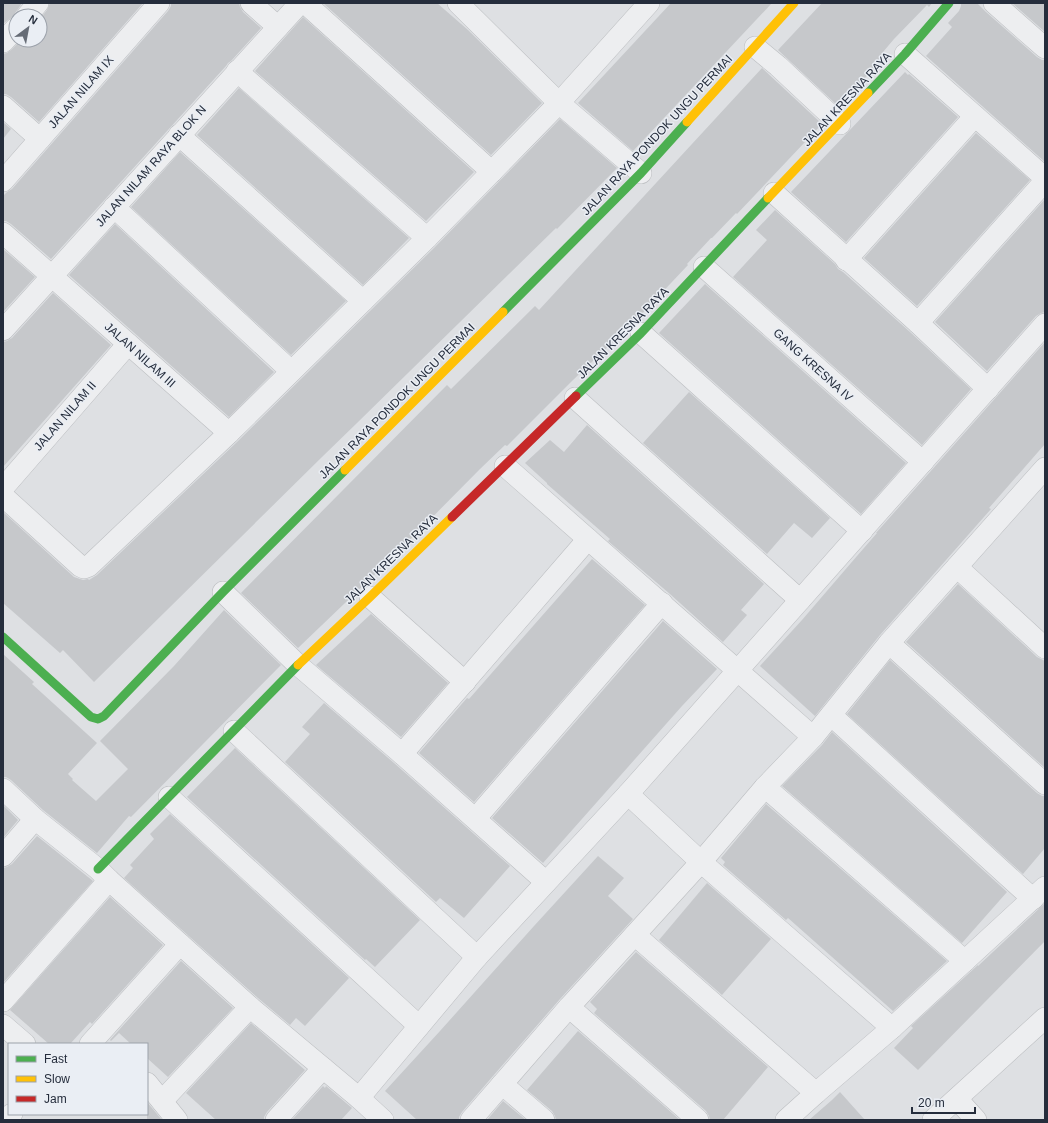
<svg xmlns="http://www.w3.org/2000/svg" width="1048" height="1123" font-family="Helvetica,sans-serif">
	<rect width="100%" height="100%" fill="#dee0e3"/>
	<g fill="#c6c8cb">
		<path d="M3,3h19l-4,6 -3,4v3l-3,1 -4,3 -5,4z"/>
		<path d="M50,3h93l-104,119 -28,-25 -5,-3h-3v-40l4,-1 4,-3 10,-10h19v-21l7,-9z"/>
		<path d="M171,3h68l1,4 3,5 18,16 -30,33 -3,2 -2,3 -175,193 -40,-35 -5,-3h-3v-25l4,-4 5,-3 156,-178 3,-5z"/>
		<path d="M323,3h114l31,27 74,73 -51,52z"/>
		<path d="M671,3h101l-139,148 -55,-48z"/>
		<path d="M822,3h110l-3,4 -2,-2 -33,34 -11,13 4,3 -49,51 -60,-56z"/>
		<path d="M961,3h16l9,9 51,45 5,3h3v102l-119,-106 26,-29 -4,-4 11,-12 2,-5z"/>
		<path d="M1012,3h33v29z"/>
		<path d="M303,17l171,155 -48,49 -171,-150z"/>
		<path d="M762,68l60,56 -85,90 -1,-1 -24,25h-1l-24,26 1,1 -51,54 -64,61 -66,66 -2,-1 -25,24 -89,90 -93,89 -57,-55 206,-208 4,4 84,-83 4,4z"/>
		<path d="M905,72l3,3 1,-1 49,43 -112,125 -55,-50z"/>
		<path d="M239,88l170,150 -46,47 -166,-150z"/>
		<path d="M560,119l57,49 -60,61 -1,-1 -199,195 -35,34 -228,225 -31,-32 -3,3 -57,-50v-91l71,65 9,3 5,-1 1,1 8,-5 140,-133 198,-195z"/>
		<path d="M3,122l8,7 -8,10z"/>
		<path d="M976,133l54,47 -113,126 -53,-48z"/>
		<path d="M180,152l166,149 -55,54 -160,-148z"/>
		<path d="M1045,199v113l-4,1 -5,3 -49,55 -52,-49z"/>
		<path d="M775,210l60,54 3,5 5,3 67,60 61,57 -49,56 -189,-168 34,-37 -11,-10z"/>
		<path d="M115,224l159,148 -45,45 -160,-142z"/>
		<path d="M3,249l32,28 -32,35z"/>
		<path d="M705,284l201,179 -45,51 -202,-181z"/>
		<path d="M53,293l58,52 -108,122v-125l4,-1 5,-3z"/>
		<path d="M1045,342v102l-56,64 2,1 -111,126 -65,81 -55,-50 42,-46 55,-64 20,-23h-1z"/>
		<path d="M689,392l141,126 -18,20 -18,-15 -27,31 -124,-111z"/>
		<path d="M587,425l177,159 -23,26 6,5 -24,27 -53,-48 -62,-53 2,-2 -63,-55v-1l-22,-20 25,-23 14,12z"/>
		<path d="M592,559l53,46 -171,197 -55,-49 48,-55 2,1z"/>
		<path d="M958,584l79,73 8,4v107l-139,-126z"/>
		<path d="M224,610l57,55 -150,152 -2,-1 -32,37 -54,-43 -32,-30 -5,-3h-3v-123l31,28 -2,2 65,59 -29,31 5,5 -1,1 24,21 32,-32 -28,-28 74,-75z"/>
		<path d="M371,614l77,69 -47,54 -85,-72z"/>
		<path d="M663,621l54,48 -35,37 -139,157 -51,-45z"/>
		<path d="M890,660l147,133 5,3h3v52l-22,26 -176,-160z"/>
		<path d="M324,703l70,60 116,103 -46,52 -24,-20 -4,4 -151,-140 25,-28 -8,-7z"/>
		<path d="M832,732l175,160 -45,51 -180,-157 40,-41z"/>
		<path d="M235,748l185,172 -45,47 -9,-8 -1,1 -178,-163z"/>
		<path d="M766,804l181,157 -54,50 -105,-93 -2,2 -63,-55 2,-3 -4,-4z"/>
		<path d="M3,805l15,15 -15,18z"/>
		<path d="M170,814l179,164 -44,48 -9,-8 -6,7 -32,-27 -134,-120 9,-10 -3,-3 24,-26 -4,-5z"/>
		<path d="M37,836l56,45 -90,102v-115l4,-1 5,-3z"/>
		<path d="M598,856l26,22 -16,18 25,23 -73,80 -67,77 -31,36 -3,5v3h-42l-32,-29 55,-60 94,-105z"/>
		<path d="M707,883l64,56 -49,56 -63,-55z"/>
		<path d="M110,897l53,48 -71,79 -2,-2 -20,22h-21l-39,-34z"/>
		<path d="M1045,903v38l-127,129 -24,-22 19,-20 -2,-2 67,-61v1z"/>
		<path d="M636,952l132,115 -45,53h-13l-1,-4 -3,-5 -112,-98 3,-4 -7,-7z"/>
		<path d="M181,961l52,47 -65,69 -21,-19v-14h-16l-12,-11 -8,8 -1,-1z"/>
		<path d="M251,1023l54,47 -38,42 -3,5v3h-48l-30,-27z"/>
		<path d="M578,1031l102,89h-124l-1,-4 -3,-5 -25,-21z"/>
		<path d="M323,1086l2,2 1,-2 26,22 -11,12h-49z"/>
		<path d="M840,1092l25,28h-56l23,-20z"/>
		<path d="M503,1101l23,19h-39z"/>
		<path d="M147,1102l15,18h-15z"/>
	</g>
	<g fill="none" stroke-linecap="round" stroke-linejoin="round">
		<defs>
			<g id="street">
				<path d="M251,3l27,24"/>
				<path d="M305,3l187,169"/>
				<path d="M458,3l101,100 82,70"/>
				<path d="M994,3l51,45"/>
				<path d="M27,16l11,-13"/>
				<path d="M3,42l13,-14"/>
				<path d="M755,47l23,19 62,58"/>
				<path d="M905,54l140,124"/>
				<path d="M237,71l190,167"/>
				<path d="M3,106l37,33"/>
				<path d="M179,135l184,166"/>
				<path d="M3,181l156,-178"/>
				<path d="M774,193l144,130 70,66"/>
				<path d="M114,207l177,164"/>
				<path d="M3,233l226,200"/>
				<path d="M846,260l129,-144"/>
				<path d="M704,267l219,195"/>
				<path d="M918,323l127,-142"/>
				<path d="M3,330l297,-327"/>
				<path d="M641,333l221,198"/>
				<path d="M575,398l225,202"/>
				<path d="M505,466l308,271"/>
				<path d="M3,488l125,-144"/>
				<path d="M3,496l77,70 4,2 5,-2 140,-133 198,-195 132,-135 90,-100"/>
				<path d="M957,567l88,81"/>
				<path d="M223,592l75,73 104,89 144,128"/>
				<path d="M370,597l95,85"/>
				<path d="M889,643l156,141"/>
				<path d="M831,715l202,184"/>
				<path d="M234,731l243,226"/>
				<path d="M402,754l186,-215"/>
				<path d="M765,787l200,174"/>
				<path d="M3,789l32,30 63,50 11,11 141,127 109,91 24,22"/>
				<path d="M628,794l73,68 191,166"/>
				<path d="M169,797l250,229"/>
				<path d="M476,818l186,-215"/>
				<path d="M3,856l32,-37"/>
				<path d="M635,935l181,158"/>
				<path d="M3,1001l106,-121"/>
				<path d="M569,1007l129,113"/>
				<path d="M3,1025l22,19"/>
				<path d="M90,1044l90,-100"/>
				<path d="M147,1083l30,37"/>
				<path d="M502,1084l42,36"/>
				<path d="M359,1098l118,-141 151,-163 417,-470"/>
				<path d="M957,1099l19,21"/>
				<path d="M162,1101l88,-94"/>
				<path d="M3,1120l9,-6"/>
				<path d="M276,1120l47,-52"/>
				<path d="M471,1120l98,-113 132,-145 64,-75 48,-50 76,-94 156,-175"/>
				<path d="M786,1120l30,-27 76,-65 153,-141"/>
				<path d="M933,1120l112,-102"/>
			</g>
		</defs>
		<use href="#street" stroke="#bcbec1" stroke-width="22"/>
		<use href="#street" stroke="#edeef0" stroke-width="21"/>
		<g stroke="#4caf50" stroke-width="9">
			<path d="M868,93l37,-39 44,-51"/>
			<path d="M503,312l138,-139 46,-51"/>
			<path d="M576,396l65,-63 127,-135"/>
			<path d="M3,637l88,80 7,2 6,-3 119,-124 122,-122"/>
			<path d="M98,869l200,-204"/>
		</g>
		<g stroke="#ffc107" stroke-width="9">
			<path d="M687,122l107,-119"/>
			<path d="M768,198l100,-105"/>
			<path d="M345,470l158,-158"/>
			<path d="M298,665l72,-68 82,-80"/>
		</g>
		<path stroke="#c62828" stroke-width="9" d="M452,517l124,-121"/>
	</g>
	<g text-anchor="middle" stroke-width="3" stroke-linejoin="round" paint-order="stroke">
		<g font-size="12" fill="#252d3c" stroke="#eaeef4">
			<text transform="translate(81 92) rotate(-49)" y="4">JALAN NILAM IX</text>
			<text transform="translate(847 99) rotate(-47)" y="4">JALAN KRESNA RAYA</text>
			<text transform="translate(657 135) rotate(-47)" y="4">JALAN RAYA PONDOK UNGU PERMAI</text>
			<text transform="translate(151 166) rotate(-48)" y="4">JALAN NILAM RAYA BLOK N</text>
			<text transform="translate(623 333) rotate(-45)" y="4">JALAN KRESNA RAYA</text>
			<text transform="translate(140 355) rotate(42)" y="4">JALAN NILAM III</text>
			<text transform="translate(813 365) rotate(42)" y="4">GANG KRESNA IV</text>
			<text transform="translate(397 401) rotate(-45)" y="4">JALAN RAYA PONDOK UNGU PERMAI</text>
			<text transform="translate(65 416) rotate(-49)" y="4">JALAN NILAM II</text>
			<text transform="translate(391 559) rotate(-44)" y="4">JALAN KRESNA RAYA</text>
		</g>
	</g>
	<rect width="1048" height="1123" fill="none" stroke="#252d3c" stroke-width="8"/>
	<rect x="8" y="1043" width="140" height="72" fill="#eaeef4" stroke="#9ba1aa"/>
	<rect x="16" y="1056" width="20" height="6" fill="#4caf50" stroke="#9ba1aa"/>
	<text x="44" y="1063" font-size="12" fill="#252d3c">Fast</text>
	<rect x="16" y="1076" width="20" height="6" fill="#ffc107" stroke="#9ba1aa"/>
	<text x="44" y="1083" font-size="12" fill="#252d3c">Slow</text>
	<rect x="16" y="1096" width="20" height="6" fill="#c62828" stroke="#9ba1aa"/>
	<text x="44" y="1103" font-size="12" fill="#252d3c">Jam</text>
	<g transform="translate(28 28) rotate(32)"><circle r="19" fill="#eaeef4" stroke="#9ba1aa"/>
	<path d="M0-3L7 15L0 10L-7 15Z" fill="#666c76"/>
	<text y="-6" font-size="11" font-weight="bold" text-anchor="middle" fill="#252d3c">N</text>
	</g>
	<path d="M912 1107v6h63v-6" fill="none" stroke="#252d3c" stroke-width="2"/>
	<text x="918" y="1107" font-size="12" fill="#252d3c" stroke="#eaeef4" stroke-width="3" paint-order="stroke">20 m</text>
</svg>
